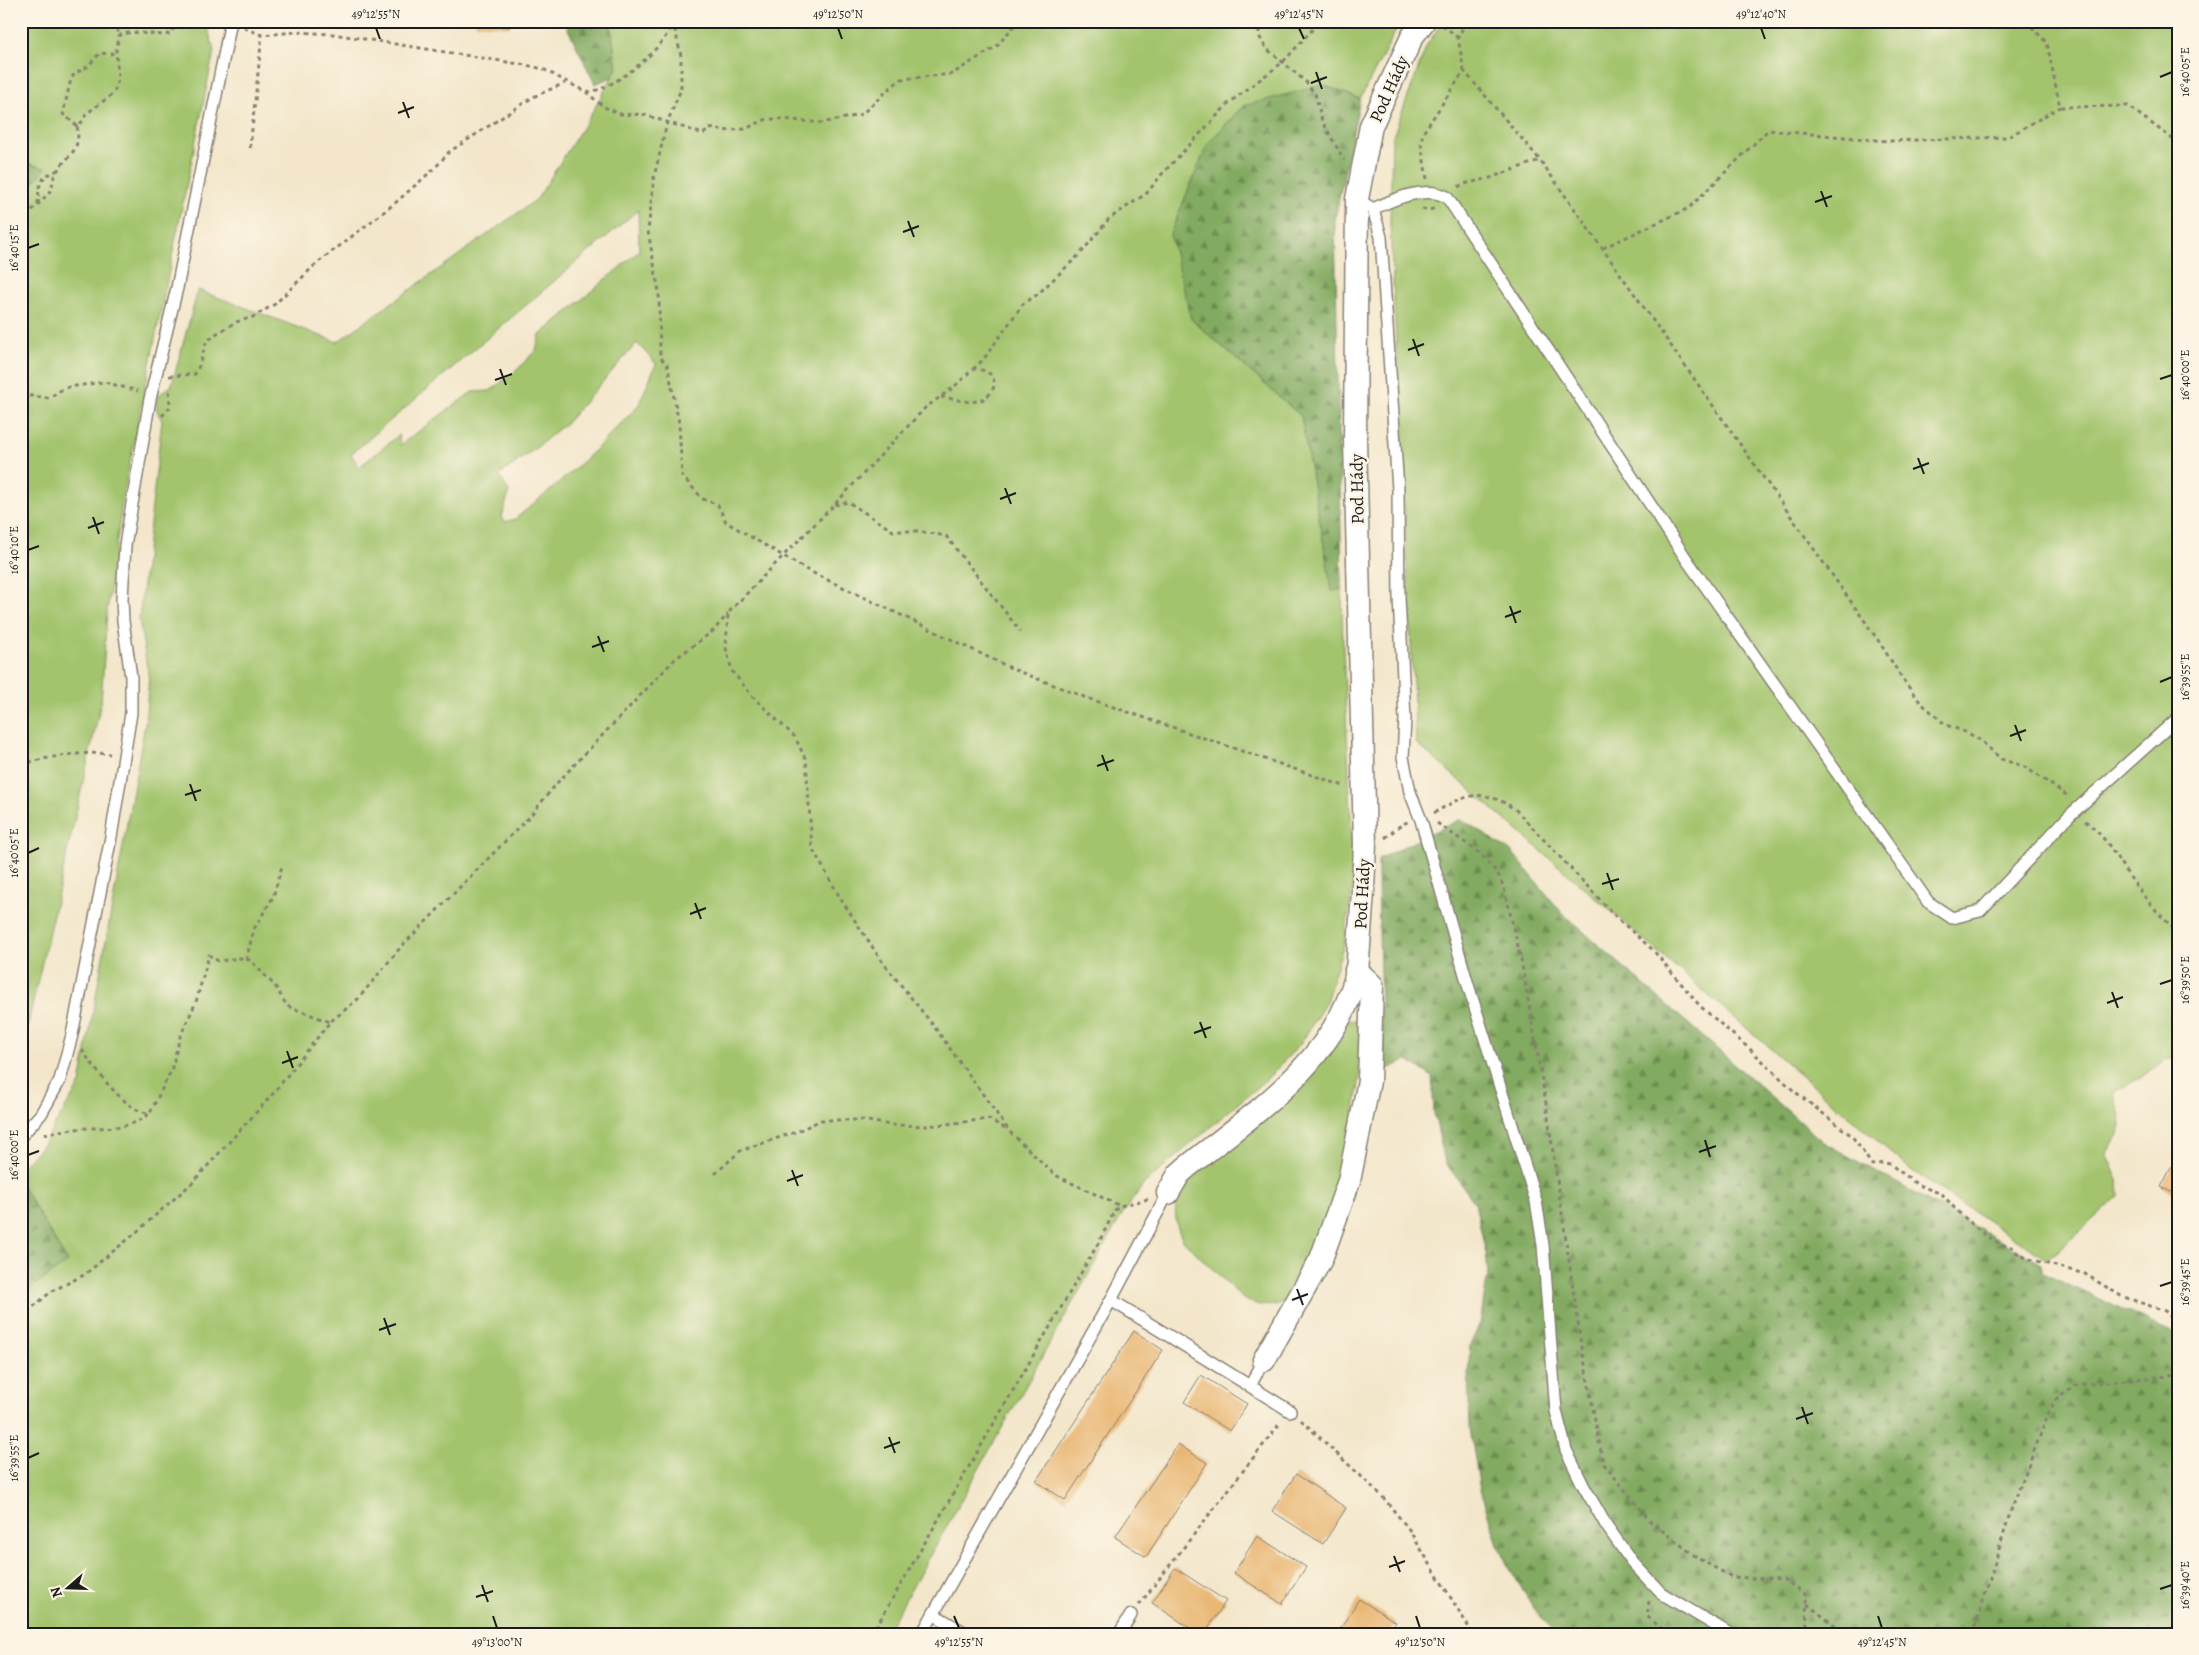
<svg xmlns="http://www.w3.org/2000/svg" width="2199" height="1655" font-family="Alegreya,serif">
	<defs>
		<pattern id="forest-firs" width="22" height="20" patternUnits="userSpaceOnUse" patternTransform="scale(1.25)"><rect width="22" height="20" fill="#82aa60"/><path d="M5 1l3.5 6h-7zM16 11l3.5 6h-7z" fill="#6a8a4e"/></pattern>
	</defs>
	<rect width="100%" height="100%" fill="#fcf5e5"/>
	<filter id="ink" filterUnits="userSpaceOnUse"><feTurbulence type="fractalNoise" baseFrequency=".02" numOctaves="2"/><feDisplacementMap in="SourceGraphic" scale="10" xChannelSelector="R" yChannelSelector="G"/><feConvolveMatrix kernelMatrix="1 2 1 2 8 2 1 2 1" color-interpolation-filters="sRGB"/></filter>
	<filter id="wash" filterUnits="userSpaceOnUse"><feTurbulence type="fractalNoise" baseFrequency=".0096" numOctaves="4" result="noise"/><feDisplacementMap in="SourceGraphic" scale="20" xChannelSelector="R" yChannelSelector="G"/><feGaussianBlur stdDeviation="1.12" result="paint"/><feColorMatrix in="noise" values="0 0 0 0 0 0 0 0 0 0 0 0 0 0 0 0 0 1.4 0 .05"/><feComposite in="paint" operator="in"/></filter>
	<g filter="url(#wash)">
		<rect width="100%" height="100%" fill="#f3e6ca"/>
		<g fill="#a3c46d" stroke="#607044" fill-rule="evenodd">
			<path d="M21,21h185l8,30 -91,445 -16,115 -6,92 -80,352v-858l25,-29 -25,-6z"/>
			<path d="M610,21h791l-41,78 -37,-14 -132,234 110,97 31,174 10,-1 1,60 11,230 -10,64 -18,59 -25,41 -32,34 -125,107 -21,29 -237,421h-865v-339l46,-33 -46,-78v-17l21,-21 38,-62 65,-360 4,-45 -10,-60 23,-199c-10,-13 -6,-28 9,-33l27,-97 139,52 200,-143 56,-88 24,-43zM638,210l1,41 -99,84 -4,15 -18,19 -28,22 -18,1 -72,53 -1,-10 -40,32 -8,-13zM637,343l19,21 -18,42 -41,42 -38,35 -44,36 -10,3 -3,-5 7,-25 -10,-17 37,-27 30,-25z"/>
			<path d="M1443,21h735v1037l-14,2 -20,16 -31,16c12,31 12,35 -7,62l12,26 1,16 -59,53 -14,10 -135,-89 -495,-427 -26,-520 2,-84 35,-94z"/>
			<path d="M1355,1020l4,2c11,63 -25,197 -56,253 -4,6 -7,14 -11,20 -14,15 -32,12 -49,4l-60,-59c-12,-22 -9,-40 4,-61l162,-158z"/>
		</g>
		<g fill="url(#forest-firs)" stroke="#4f633e">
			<path d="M568,21h42l7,47 -5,9 -17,7 -27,-55z"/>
			<path d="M1323,85l37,14 -25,119 7,371 -10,2 -31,-175 -110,-97 -21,-85 38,-91 35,-37z"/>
			<path d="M21,162l25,6 -25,29z"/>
			<path d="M1461,819l51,33 50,61 261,229 219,122v9l136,62v299h-621l-18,-17 -32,-53 -9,-19 -18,-55 -10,-62 -2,-53 2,-30 10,-21 4,-26 4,-24 -2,-21 -11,-50 -30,-41 -11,-49 -2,-36 -24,-17 -27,12c1,-71 -3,-142 -3,-213z"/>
			<path d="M21,1184l47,78 -47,33z"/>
		</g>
		<g id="blocks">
			<g fill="#e9b775">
				<path d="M475,21h35v6l-35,-3z"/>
				<path d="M2172,1166l6,3v26l-17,-8z"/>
				<path d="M1134,1331l29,19 -98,150 -29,-19z"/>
				<path d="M1201,1375l46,29 -17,27 -46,-29z"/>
				<path d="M1178,1444l29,19 -61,94 -31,-20z"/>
				<path d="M1296,1474l50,34 -23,36 -51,-33z"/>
				<path d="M1257,1536l49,31 -24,37 -48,-31z"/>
				<path d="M1175,1568l51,33 -22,33h-5l-47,-31z"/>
				<path d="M1359,1599l37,23 -8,12h-51z"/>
			</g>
		</g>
	</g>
	<g filter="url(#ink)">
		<use href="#blocks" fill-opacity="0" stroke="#888173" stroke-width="1"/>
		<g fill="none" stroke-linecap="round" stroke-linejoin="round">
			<defs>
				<g id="lane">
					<path d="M1357,199l16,10 8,28 17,252 1,108 6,122 -2,38 7,35 11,28 47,165 68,216 7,44 13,166 10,39 17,35 23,40 26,37 29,31 69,41"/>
					<path d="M1373,209c21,-10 53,-24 74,-12l240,363 241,342 24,16 28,-7 89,-95 109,-98"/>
					<path d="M21,1136l20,-22 19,-34 12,-45 39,-198 20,-124v-36l-8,-56 -1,-22 3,-54 25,-146 27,-111 54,-267"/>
					<path d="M1111,1300l179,111"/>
					<path d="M1250,1386l14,-26"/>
					<path d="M933,1614l34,20"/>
					<path d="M922,1634l189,-334 57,-107"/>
					<path d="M1119,1634l12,-19"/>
				</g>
				<g id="street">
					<path d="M1168,1193l11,-19 8,-7c63,-51 145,-103 168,-187 3,-10 3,-23 4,-34 3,-34 5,-68 6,-102l-10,-405 2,-240 14,-73 41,-89 12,-16"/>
					<path d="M1264,1360l57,-101 28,-78 20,-100 3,-96 -16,-15"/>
				</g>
			</defs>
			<use href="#lane" stroke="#888173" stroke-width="14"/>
			<use href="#street" stroke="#888173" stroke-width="25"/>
			<g stroke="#888173" stroke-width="3" stroke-dasharray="4 4" stroke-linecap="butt">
				<path d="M115,21l4,15"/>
				<path d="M673,21l8,35v33l-14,34 -13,54 -6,54 11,61 1,65 7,7 2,9 10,50 3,53 21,23 15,6 8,17 81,48 208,100 72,28 257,88"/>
				<path d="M1259,21v15l7,12 40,34 9,12 7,27 22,39"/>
				<path d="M2026,21l21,22 13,64 68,-1 50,37"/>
				<path d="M1443,25l15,13"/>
				<path d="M244,28l18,7 34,-3 37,2 193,31 17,4 43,23 18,15 19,8 19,-1 61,20 7,-5 6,-1 7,3 22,-2 22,-10h16l38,4 34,-7 7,-2 30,-28 10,-7 50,-5 45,-28 21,-25"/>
				<path d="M1464,71l-6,-33 8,-17"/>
				<path d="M587,92c27,-2 77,-43 85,-68"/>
				<path d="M77,126l-14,-12 7,-31 4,-9 13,-7 13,-14 11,1 5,-4"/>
				<path d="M250,148l12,-113"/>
				<path d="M1427,179l-6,-36 2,-10 41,-62 76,89 338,480 26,41 16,21 26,23 22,8 12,7 21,19 24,8 43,29"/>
				<path d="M1458,187l6,-3 26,-6 50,-18"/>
				<path d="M38,204l1,-17 6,-11 13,-6"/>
				<path d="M1422,209l7,1 7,-2"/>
				<path d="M21,223c8,-12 20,-20 29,-32 3,-4 2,-9 4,-14 10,-22 28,-22 23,-51l6,-5 3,-7 28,-21 4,-14 -2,-30 3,-13c15,-8 34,1 51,-2l3,-5 27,-8"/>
				<path d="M1603,248l86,-40 79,-78 119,11 121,-4 52,-30"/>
				<path d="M973,369l10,-9 40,-56 15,-10 43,-41 28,-34 38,-26 15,-19 67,-71 54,-41 37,-41"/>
				<path d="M169,376l26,-2 4,-8 7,-23 8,-8 22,-13 17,-5 22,-13 41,-40 78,-60 41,-36 14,-16 84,-55 32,-14"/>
				<path d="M21,395l28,3 12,-8 8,-3 35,-5 34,9"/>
				<path d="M941,397c11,1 25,6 36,4 21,-4 26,-32 -4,-32l-19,18 -29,21 -91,97 -51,51 -55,57 -2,35 6,23 21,26 42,40 11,23 6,88 30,53 39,59 52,65 77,107 45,43 65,31"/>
				<path d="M162,416l8,-9 -1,-20"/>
				<path d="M835,505l13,-3 45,29h24l29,5 74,95"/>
				<path d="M21,764c30,-7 58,-13 89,-10"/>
				<path d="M1434,813c32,-19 49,-26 82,-3l101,108 36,32 47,56 52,45 42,40 58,45 20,29 12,-2 6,1 28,21 24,9 15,17 28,24 16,10 11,2 5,6 9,5 59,16 36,22 44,15 13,13"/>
				<path d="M2085,821c22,17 27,30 42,52 14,20 32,43 51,59"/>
				<path d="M1437,823l43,30 18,21 6,14 17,71 24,138 36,246 22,120 48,59 48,37 33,18 53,3 21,15 1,39"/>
				<path d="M1385,838l17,-14 6,-2"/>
				<path d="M246,960l8,-31 19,-32 9,-31"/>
				<path d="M82,1050c14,19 43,63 68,63l21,-42 9,-34 16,-35 13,-47 9,6 23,-3 9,2 25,26 12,20 43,16"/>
				<path d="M44,1134c10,-2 21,-4 31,-5 26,-3 54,3 75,-16"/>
				<path d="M715,1174l25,-23 58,-20 23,-11h42l27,5 38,1 61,-7 17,10"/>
				<path d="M21,1317l31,-26 32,-16 48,-39 60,-53 79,-87 59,-74 28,-23 42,-51 130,-132 27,-33 118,-124 38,-28 15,-17"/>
				<path d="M1301,1420l80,75 27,33 65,106"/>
				<path d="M1649,1601l-2,15 20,18"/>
				<path d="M1807,1604l39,30"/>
				<path d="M1139,1605l142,-183"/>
				<path d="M872,1634l227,-392 16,-32 5,-4 28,-7"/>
				<path d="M1973,1634l38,-124 42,-108 23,-17 102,-10"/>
			</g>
			<use href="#lane" stroke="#fff" stroke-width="11"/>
			<use href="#street" stroke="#fff" stroke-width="22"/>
		</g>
	</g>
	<path fill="none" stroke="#1c1c1c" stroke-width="2" d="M376,28l4,11M838,28l4,11M1299,28l5,11M1761,28l4,11M1316,72l6,17M2160,77l12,-5M1311,83l16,-6M403,102l6,16M398,113l16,-6M1821,191l6,16M1815,202l17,-6M908,221l6,16M903,232l16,-6M28,248l11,-4M1413,339l6,17M1408,350l16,-6M500,369l6,16M2160,379l12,-4M495,380l17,-6M1918,458l6,16M1913,469l16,-6M1005,488l6,16M1000,499l16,-6M93,517l6,17M88,528l16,-6M28,550l11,-4M1510,606l6,17M1505,617l16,-6M598,636l6,16M592,647l17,-6M2160,682l12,-5M2015,725l6,16M2010,736l16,-6M1102,755l6,16M1097,766l17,-6M190,784l6,17M185,795l16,-5M28,853l11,-5M1607,873l6,17M1602,884l17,-5M695,903l6,16M690,914l16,-6M2160,984l12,-4M2112,992l6,16M2107,1003l16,-6M1200,1022l6,16M1194,1033l17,-6M287,1051l6,17M282,1063l16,-6M1705,1140l5,17M1699,1152l17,-6M28,1155l11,-4M792,1170l6,16M787,1181l16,-6M2160,1286l12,-4M1297,1289l6,16M1292,1300l16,-6M384,1318l6,17M379,1330l17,-6M1802,1407l6,17M1796,1419l17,-6M889,1437l6,16M884,1448l16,-6M28,1458l11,-5M1394,1556l6,16M1389,1567l16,-6M482,1585l6,17M2160,1589l12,-4M476,1597l17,-6M493,1616l4,12M954,1616l5,12M1416,1616l4,12M1878,1616l4,12"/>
	<g text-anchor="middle" stroke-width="5" stroke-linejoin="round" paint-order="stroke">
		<g font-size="18" fill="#1c1c1c" stroke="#fcf5e5">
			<text transform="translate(1389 89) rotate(-66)" y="6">Pod Hády</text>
			<text transform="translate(1357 489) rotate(-91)" y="6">Pod Hády</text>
			<text transform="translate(1362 894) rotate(-87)" y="6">Pod Hády</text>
		</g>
	</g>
	<rect width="2199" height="1655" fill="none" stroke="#fcf5e5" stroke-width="55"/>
	<g transform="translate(68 1588) rotate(250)" stroke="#fcf5e5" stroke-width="4" paint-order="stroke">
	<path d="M0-4L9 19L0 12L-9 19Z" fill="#1c1c1c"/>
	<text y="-8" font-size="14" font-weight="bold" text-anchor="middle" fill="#1c1c1c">N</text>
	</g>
	<rect x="28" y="28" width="2144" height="1600" fill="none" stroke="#1c1c1c" stroke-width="2"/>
	<g font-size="12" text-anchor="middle" fill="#1c1c1c">
		<text x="376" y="18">49°12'55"N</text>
		<text x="838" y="18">49°12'50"N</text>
		<text x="1299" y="18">49°12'45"N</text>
		<text x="1761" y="18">49°12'40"N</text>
		<text transform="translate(2185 72) rotate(-90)" y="4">16°40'05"E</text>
		<text transform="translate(14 248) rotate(-90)" y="4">16°40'15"E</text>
		<text transform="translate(2185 375) rotate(-90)" y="4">16°40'00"E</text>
		<text transform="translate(14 550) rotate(-90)" y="4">16°40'10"E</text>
		<text transform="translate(2185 677) rotate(-90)" y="4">16°39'55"E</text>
		<text transform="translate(14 853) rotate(-90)" y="4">16°40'05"E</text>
		<text transform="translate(2185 980) rotate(-90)" y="4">16°39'50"E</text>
		<text transform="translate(14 1155) rotate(-90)" y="4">16°40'00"E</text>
		<text transform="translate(2185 1282) rotate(-90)" y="4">16°39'45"E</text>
		<text transform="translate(14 1458) rotate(-90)" y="4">16°39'55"E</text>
		<text transform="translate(2185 1585) rotate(-90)" y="4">16°39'40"E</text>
		<text x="497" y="1646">49°13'00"N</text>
		<text x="959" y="1646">49°12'55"N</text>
		<text x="1420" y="1646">49°12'50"N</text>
		<text x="1882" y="1646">49°12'45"N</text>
	</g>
</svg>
